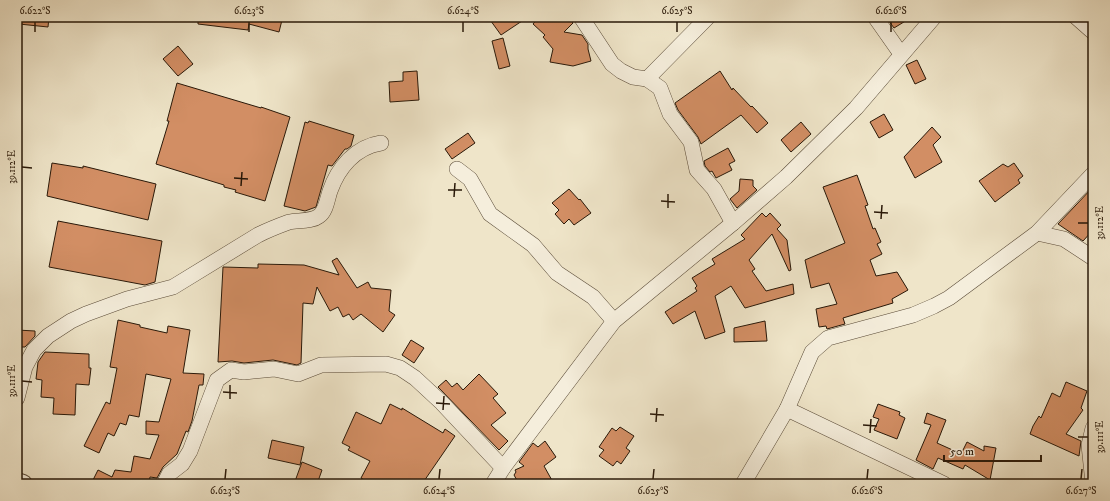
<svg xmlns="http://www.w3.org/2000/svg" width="1110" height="501" font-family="'IM FELL DW Pica',serif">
	<rect width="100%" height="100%" fill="#efe5c9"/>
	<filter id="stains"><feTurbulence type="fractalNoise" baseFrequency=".005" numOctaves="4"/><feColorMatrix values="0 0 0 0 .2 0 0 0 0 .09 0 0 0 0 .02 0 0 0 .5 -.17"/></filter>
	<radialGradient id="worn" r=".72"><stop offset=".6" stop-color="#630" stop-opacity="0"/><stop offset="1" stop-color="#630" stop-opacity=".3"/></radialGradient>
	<g fill="#d28e64" stroke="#291808">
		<path d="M19,17h30l-1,10 -29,-3z"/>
		<path d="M198,17h71l13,3 -3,12 -30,-8 -1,6 -50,-6z"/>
		<path d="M488,17h40l-27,18z"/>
		<path d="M539,17h29l5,6 -9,9 18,3 6,9v5l3,12 -18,5 -23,-4 3,-13 -10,-12 2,-2 -12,-11z"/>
		<path d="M886,17h26l-18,11z"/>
		<path d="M503,38l7,28 -11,3 -7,-28z"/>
		<path d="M178,46l15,18 -15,12 -15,-17z"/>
		<path d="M917,60l9,19 -11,5 -9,-19z"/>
		<path d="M417,71l2,29 -29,2 -1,-20 14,-1v-9z"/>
		<path d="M720,71l12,19 1,-2 18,19 1,-1 16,17 -11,10 -16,-18 -40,29 -3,-7 -20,-27 -3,-7z"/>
		<path d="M177,83l84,25v-1l29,10 -25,84 -30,-9 1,-2 -12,-3v-2l-68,-21 13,-43h-2z"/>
		<path d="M884,114l9,16 -14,8 -9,-16z"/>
		<path d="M309,121l45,14 -3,11 -4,3h-2l-13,17 -4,-1 -12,42 -11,4 -21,-5 21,-84 3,1z"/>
		<path d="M801,122l10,12 -20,18 -10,-12z"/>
		<path d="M932,127l9,10 -8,8 9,17 -27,16 -11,-21z"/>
		<path d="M468,133l7,10 -23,16 -7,-10z"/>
		<path d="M728,148l7,13 -6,3 3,6 -16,8 -4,-7 -2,1 -5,-6 -1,-5z"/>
		<path d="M52,163l31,5v-2l73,18 -8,36 -101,-24z"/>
		<path d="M1014,163l9,13 -5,4 2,3 -25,19 -16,-21 24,-17 5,3z"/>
		<path d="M857,175l11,30 -3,1 8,23 2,-1 6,14 -4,2 5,10 -12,6 6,16 21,-4 11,18 -16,9 1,4 -50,15 2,6 -18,5 -1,-3 -7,1 -3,-18 21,-5 -8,-21 -18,5 -6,-28 40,-17 -22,-56z"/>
		<path d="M740,179l13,1v6l4,4 -20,18 -7,-9 9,-8z"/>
		<path d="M1093,187v43l-10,11 -25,-17z"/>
		<path d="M569,189l10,11 1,-1 11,14 -17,12 -5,-6 -5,5 -9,-10 4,-4 -7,-7z"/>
		<path d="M762,213l4,4 4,-4 11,12 -4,4 10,11 4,30 -2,1 -17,-37 -23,26 6,9 -3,2 14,20 27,-7 1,10 -49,14 -14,-22 -16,10 10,36 -20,7 -10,-28 -22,13 -8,-12 32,-21 -2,-3 2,-2 -5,-8 23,-14 -3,-5 33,-20 -4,-4z"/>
		<path d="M58,221l104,20 -7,41 -10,3 -96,-18z"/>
		<path d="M337,258l20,30 11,-6 3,6 20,2 -2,21 6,4 -12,17 -22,-18 -8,6 -4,-6 -6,3 -5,-10 -8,4 -13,-24 -4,17 -10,-1 -2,60 -4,2 -24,-5 -29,3 -12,-2 -14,1 5,-95 35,1v-4l46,1 35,10 -7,-14z"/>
		<path d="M118,320l22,5v2l27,6 1,-7 22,4 -7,43 21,1 -1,11h-4l-7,36 -4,11 -2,-1 -9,23 -14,13 -6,11 -7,-1 -1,7h-58l7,-14 14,7 3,-7 16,2 3,-16 16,3 9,-24 -13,-1v-13l13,1 12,-43 -25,-5 -7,43 -10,-2 -3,10 -6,-2 -6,13 -6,-3 -9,20 -15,-7 22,-44 4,2 7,-36 -7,-1z"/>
		<path d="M765,321l2,20 -33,1v-14z"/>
		<path d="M17,330l18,1v5l-10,11h-8z"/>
		<path d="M411,340l13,8 -10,15 -12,-8z"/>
		<path d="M45,352l44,2v14h2l-2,17 -13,-1 -1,31 -22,-1 1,-16 -13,-1 1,-17 -6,-1 2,-17z"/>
		<path d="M479,374l19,20 -5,4 13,15 -15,12 17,16 -9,9 -61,-63 8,-7 6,7 5,-4 6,7z"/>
		<path d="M1066,382l21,9 -6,17 2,2 -17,24 15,7 -2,15 -49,-22 3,-8 6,-10 2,2 11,-25 8,4z"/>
		<path d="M390,404l12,6v-2l41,25 2,-4 10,7 -33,48h-51l-10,-6 9,-17 -22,-11 2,-3 -8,-4 14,-31 25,12z"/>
		<path d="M878,404l22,8 -1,3 6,3 -8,21 -23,-9 5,-11 -6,-2z"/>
		<path d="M927,413l19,7 -9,23 20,9v-2l5,2 5,-10 17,9v-5l12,2 -6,32 -25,-15 -2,4 -25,-11 -5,11 -17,-9 15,-35 -7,-2z"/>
		<path d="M620,427l14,9 -8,12 4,3 -9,13 -4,-3 -4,5 -14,-10 5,-6 -5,-3 13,-19 4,3z"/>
		<path d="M272,440l32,7 -4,18 -32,-7z"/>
		<path d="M545,441l11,16 -12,9 10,18h-35l-5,-9 2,-3 -1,-2 9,-4 -5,-4 14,-19 5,4z"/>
		<path d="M302,462l20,8 -5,14h-23z"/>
	</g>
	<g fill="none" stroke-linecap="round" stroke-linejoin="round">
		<defs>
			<g id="minor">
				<path d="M581,17l31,47 9,7 12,6 14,2 13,9 10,26 21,28 6,28 17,19 19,34"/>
				<path d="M875,17l26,37"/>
				<path d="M1076,17l17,15"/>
				<path d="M647,79l61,-62"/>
				<path d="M457,169l13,10 20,35 43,31 24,28 36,24 21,24"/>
				<path d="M1037,233l27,6 29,19"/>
				<path d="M17,398l8,-31 9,-17 14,-14 23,-15 15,-7 41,-15 46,-12 85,-52c10,-5 20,-9 31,-13 9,-2 22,0 30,-6 7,-5 8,-16 11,-25 8,-23 25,-44 51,-48"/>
				<path d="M787,409l157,75"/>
				<path d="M1093,428l-4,17 4,38"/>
				<path d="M164,484l5,-10 13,-10 8,-13 27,-71 14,-10 13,2 30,-3 24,5 23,-9 65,-1 14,4 15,10 27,25 61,65"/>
				<path d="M493,484l10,-16 111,-147 119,-98 53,-46 70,-69 78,-91"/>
				<path d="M743,484l44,-75 25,-57 16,-14 85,-23 21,-9 15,-8 88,-65 56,-59"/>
			</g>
			<path id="tertiary" d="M17,482l6,2"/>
		</defs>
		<use href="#minor" stroke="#5a4b38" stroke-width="16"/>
		<use href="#tertiary" stroke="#5a4b38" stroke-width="20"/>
		<use href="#minor" stroke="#f5eedc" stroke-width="15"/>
		<use href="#tertiary" stroke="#f5eedc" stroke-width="18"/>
	</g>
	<path fill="none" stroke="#291808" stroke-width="1.5" d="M35,32v-10M249,32v-10M463,32v-10M677,32v-10M891,32v-10M22,167l10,1M234,178l14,1M241,186l1,-14M448,190h14M454,197l1,-14M661,201l14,1M668,208v-14M874,212l14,1M881,219l1,-14M1078,223h10M22,381l10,1M223,392l14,1M230,399v-14M436,403l14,1M443,410l1,-14M650,414l14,1M656,422l1,-14M863,425l14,1M870,433l1,-14M1078,437h10M225,479l1,-10M439,479l1,-10M653,479l1,-10M867,479l1,-10M1081,479l1,-10"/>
	<rect width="1110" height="501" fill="none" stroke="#efe5c9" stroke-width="44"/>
	<path d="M944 455v6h97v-6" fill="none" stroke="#291808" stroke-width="2"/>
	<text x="950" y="455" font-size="12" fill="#291808" stroke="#f5eedc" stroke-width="3" paint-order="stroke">50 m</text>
	<rect x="22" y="22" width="1066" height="457" fill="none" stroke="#291808" stroke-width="1.5"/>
	<g font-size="10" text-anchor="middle" fill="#291808">
		<text x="35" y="14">6.622°S</text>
		<text x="249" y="14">6.623°S</text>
		<text x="463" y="14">6.624°S</text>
		<text x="677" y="14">6.625°S</text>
		<text x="891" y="14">6.626°S</text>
		<text transform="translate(11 167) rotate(-90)" y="4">39.112°E</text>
		<text transform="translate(1099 223) rotate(-90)" y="4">39.112°E</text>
		<text transform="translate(11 381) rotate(-90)" y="4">39.111°E</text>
		<text transform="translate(1099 437) rotate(-90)" y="4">39.111°E</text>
		<text x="225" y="494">6.623°S</text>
		<text x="439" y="494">6.624°S</text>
		<text x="653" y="494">6.625°S</text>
		<text x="867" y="494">6.626°S</text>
		<text x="1081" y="494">6.627°S</text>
	</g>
	<rect width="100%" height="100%" filter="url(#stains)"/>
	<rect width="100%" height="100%" fill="url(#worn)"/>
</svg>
